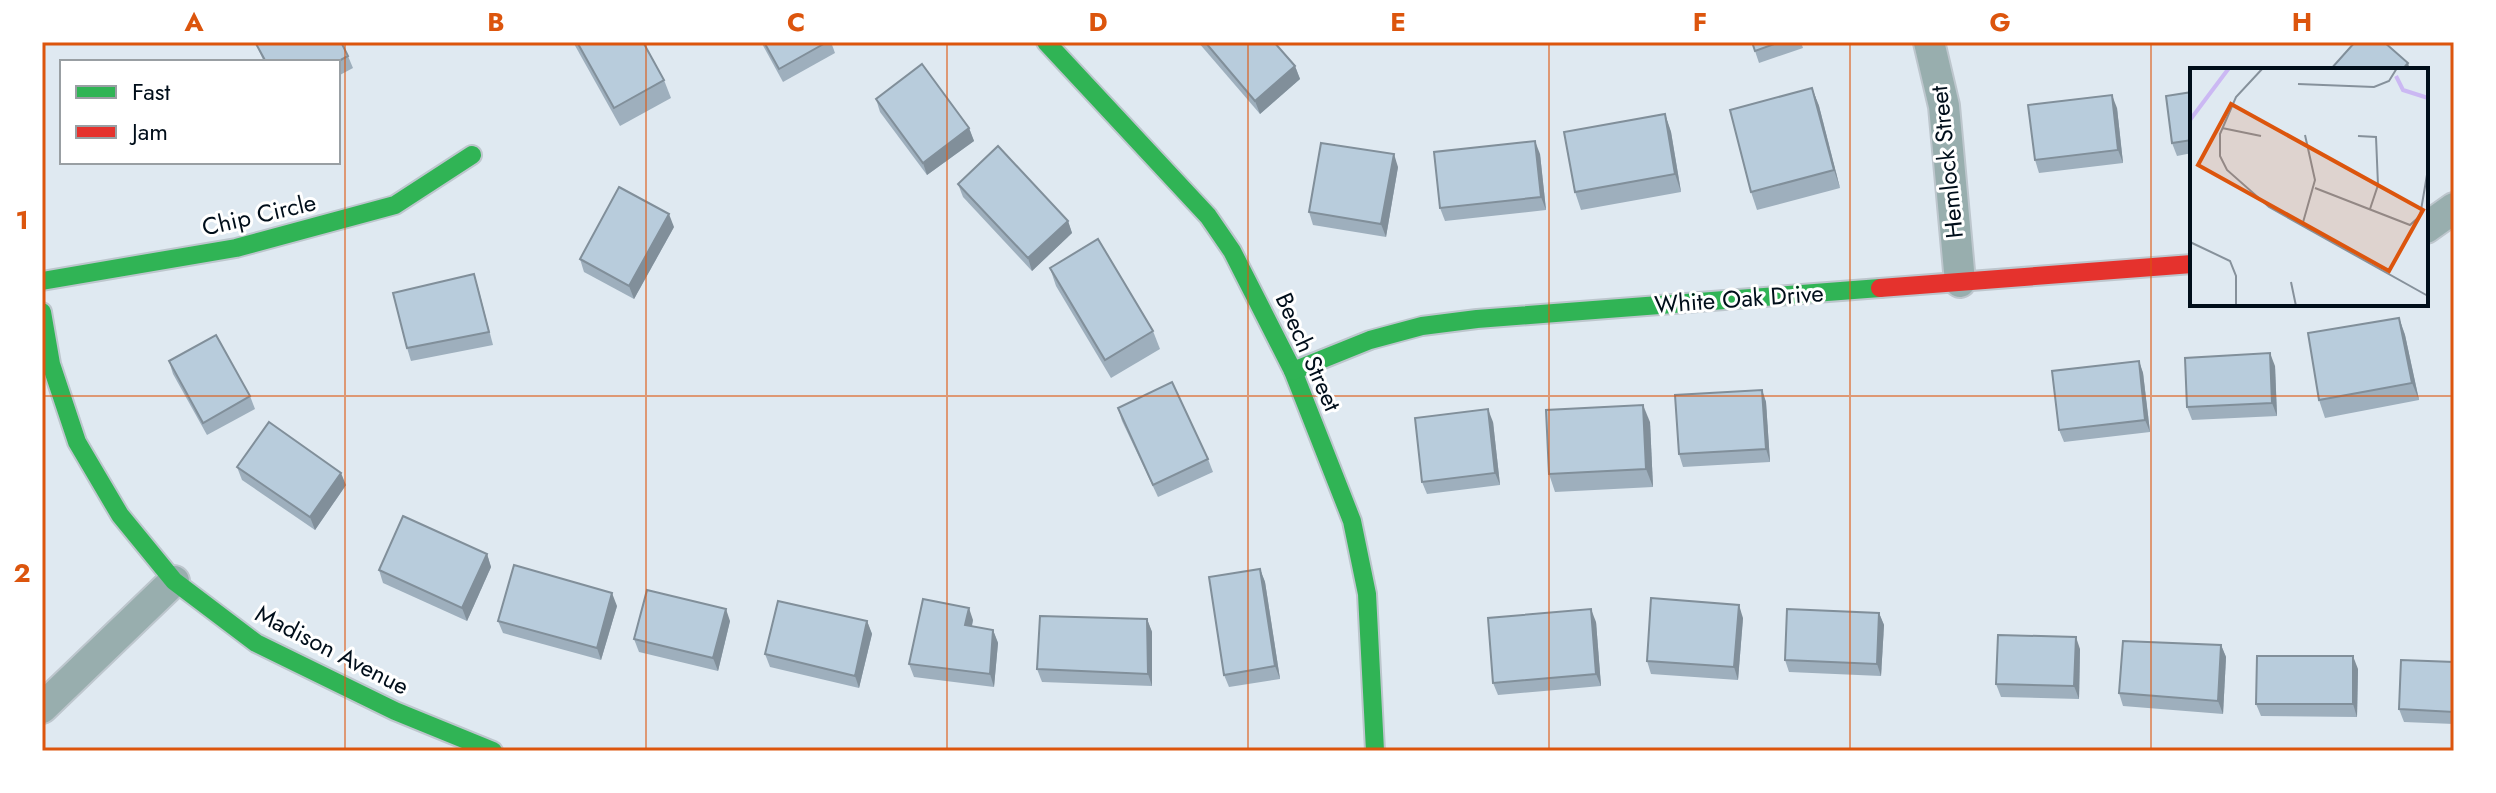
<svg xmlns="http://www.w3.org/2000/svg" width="2496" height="793" font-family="Jost,sans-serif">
	<rect width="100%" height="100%" fill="#dfe9f1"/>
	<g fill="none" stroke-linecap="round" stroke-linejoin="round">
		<defs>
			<g id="street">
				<path d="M1929,42l15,64 16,176"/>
				<path d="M2426,228l28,-20"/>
				<path d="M42,708l132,-127"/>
			</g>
			<g id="fast">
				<path d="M1046,42l162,174 24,35 61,120 59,150 15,73 8,157"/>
				<path d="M42,281l194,-33 159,-43 77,-50"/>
				<path d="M42,312l9,52 26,78 43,73 54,66 82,62 139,68 98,40"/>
				<path d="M1293,371l77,-31 52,-14 55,-7 403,-31"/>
			</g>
			<path id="jam" d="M1880,288l312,-24"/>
		</defs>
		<use href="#street" stroke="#bdc6cd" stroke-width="34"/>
		<use href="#fast" stroke="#bdc6cd" stroke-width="22"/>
		<use href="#jam" stroke="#bdc6cd" stroke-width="22"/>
		<use href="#street" stroke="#98aeae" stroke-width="30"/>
		<use href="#fast" stroke="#30b455" stroke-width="18"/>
		<use href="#jam" stroke="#e5322d" stroke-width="18"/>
	</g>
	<g fill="#9eafbd">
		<path d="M255,42l93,14 5,12 -15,8v-14h-74z"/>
		<path d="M573,42h70l21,38 7,18 -51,28z"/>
		<path d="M761,42h70l4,11 -52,29z"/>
		<path d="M1198,42h76l21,24 5,13 -40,35z"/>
		<path d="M1752,42h49l2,6 -44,15z"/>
		<path d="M1812,88l7,18 21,82 -83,22 -6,-18z"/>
		<path d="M2192,92v61l-15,3 -5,-13z"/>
		<path d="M876,99l93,29 5,13 -47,34 -47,-63z"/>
		<path d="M2117,108l6,55 -84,10 -4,-13z"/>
		<path d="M1665,114l6,18 10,60 -100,18 -6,-18z"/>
		<path d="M1540,154l6,56 -101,11 -5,-13z"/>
		<path d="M1398,167l-12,70 -73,-12 -4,-13z"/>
		<path d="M958,184l110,37 4,12 -40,38 -69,-74z"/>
		<path d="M674,227l-40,72 -50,-27 -4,-13z"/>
		<path d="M1050,268l103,63 7,18 -49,29 -55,-92z"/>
		<path d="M474,274l4,13 15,58 -82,16 -4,-13z"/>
		<path d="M2399,318l6,17 14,65 -94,18 -6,-18z"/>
		<path d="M169,361l81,35 5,13 -48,26 -34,-61z"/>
		<path d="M2139,361l4,12 7,59 -86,10 -5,-12z"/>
		<path d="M2275,366l2,50 -85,4 -5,-13z"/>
		<path d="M1762,390l4,12 4,60 -87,5 -4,-13z"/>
		<path d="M1118,408l90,51 5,13 -55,25 -36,-76z"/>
		<path d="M1493,422l7,63 -73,9 -5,-12z"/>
		<path d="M1650,422l3,65 -98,5 -6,-18z"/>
		<path d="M237,467l109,18 -31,45 -73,-50z"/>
		<path d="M487,554l4,13 -24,54 -84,-38 -4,-13z"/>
		<path d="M1260,569l5,13 15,97 -51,8 -5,-12z"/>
		<path d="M617,606l-16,54 -98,-27 -5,-12z"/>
		<path d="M1879,613l5,12 -3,51 -92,-4 -4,-12z"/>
		<path d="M1743,618l-5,62 -87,-6 -4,-13z"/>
		<path d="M1147,619l5,13v54l-110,-4 -5,-13z"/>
		<path d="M973,620l-1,6 21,4 5,13 -4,44 -80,-10 -5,-13z"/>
		<path d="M730,621l-12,50 -79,-19 -5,-13z"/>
		<path d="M867,621l5,13 -13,54 -89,-21 -5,-13z"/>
		<path d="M1596,622l5,64 -103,9 -5,-12z"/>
		<path d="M2221,645l5,12 -3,57 -100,-8 -4,-13z"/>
		<path d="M2080,649l-1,50 -78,-2 -5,-13z"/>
		<path d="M2454,662v62l-50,-2 -5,-13z"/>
		<path d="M2358,669l-1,48 -96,-1 -5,-12z"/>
	</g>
	<g fill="#818f9a">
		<path d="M2408,63l2,7h-8z"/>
		<path d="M1295,66l5,13 -40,35 -5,-13z"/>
		<path d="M1812,88l7,18 21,82 -6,-18z"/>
		<path d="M2112,95l5,13 6,55 -5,-13z"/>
		<path d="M1665,114l6,18 10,60 -6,-18z"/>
		<path d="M969,128l5,13 -47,34 -4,-12z"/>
		<path d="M1535,141l5,13 6,56 -5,-13z"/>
		<path d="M1394,154l4,13 -12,70 -5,-13z"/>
		<path d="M669,214l5,13 -40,72 -5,-13z"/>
		<path d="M1068,221l4,12 -40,38 -4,-13z"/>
		<path d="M2399,318l6,17 14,65 -7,-17z"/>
		<path d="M2270,353l5,13 2,50 -5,-13z"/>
		<path d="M2139,361l4,12 7,59 -5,-12z"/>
		<path d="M1762,390l4,12 4,60 -4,-13z"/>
		<path d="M1643,405l7,17 3,65 -7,-18z"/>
		<path d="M1488,409l5,13 7,63 -5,-12z"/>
		<path d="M341,473l5,12 -31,45 -5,-13z"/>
		<path d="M487,554l4,13 -24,54 -5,-13z"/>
		<path d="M1260,569l5,13 15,97 -5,-13z"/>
		<path d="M612,593l5,13 -16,54 -4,-12z"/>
		<path d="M1739,605l4,13 -5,62 -4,-13z"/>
		<path d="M969,608l4,12 -4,18 -4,-13z"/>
		<path d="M726,609l4,12 -12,50 -5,-13z"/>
		<path d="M1591,609l5,13 5,64 -5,-12z"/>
		<path d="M1879,613l5,12 -3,51 -4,-12z"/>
		<path d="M1147,619l5,13v54l-4,-12z"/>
		<path d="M867,621l5,13 -13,54 -4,-12z"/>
		<path d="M993,630l5,13 -4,44 -4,-13z"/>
		<path d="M2076,637l4,12 -1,50 -5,-13z"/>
		<path d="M2221,645l5,12 -3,57 -5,-13z"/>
		<path d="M2353,656l5,13 -1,48 -4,-13z"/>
	</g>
	<g fill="#b8ccdc" stroke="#818f9a" stroke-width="2">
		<path d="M255,42h86l7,14 -11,6h-71z"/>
		<path d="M577,42h66l21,38 -50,28z"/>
		<path d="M764,42h63l-48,27z"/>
		<path d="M1205,42h69l21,24 -40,35z"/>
		<path d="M1752,42h28l-25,9z"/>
		<path d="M2355,42h29l24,21 -6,7h-72z"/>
		<path d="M922,64l47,64 -46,35 -47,-64z"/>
		<path d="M1812,88l22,82 -83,22 -21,-82z"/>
		<path d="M2192,92v48l-20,3 -6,-47z"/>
		<path d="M2112,95l6,55 -83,10 -7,-55z"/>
		<path d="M1665,114l10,60 -100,18 -11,-60z"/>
		<path d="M1535,141l6,56 -101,11 -6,-56z"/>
		<path d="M1321,143l73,11 -13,70 -72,-12z"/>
		<path d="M998,146l70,75 -40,37 -70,-74z"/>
		<path d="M619,187l50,27 -40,72 -49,-27z"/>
		<path d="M1098,239l55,92 -48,29 -55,-92z"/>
		<path d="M474,274l15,58 -82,16 -14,-55z"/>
		<path d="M2399,318l13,65 -93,17 -11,-67z"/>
		<path d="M216,335l34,61 -47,27 -34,-62z"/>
		<path d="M2270,353l2,50 -85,4 -2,-49z"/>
		<path d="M2139,361l6,59 -86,10 -7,-59z"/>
		<path d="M1172,382l36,77 -55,26 -35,-77z"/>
		<path d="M1762,390l4,59 -87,5 -4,-59z"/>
		<path d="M1643,405l3,64 -97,5 -3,-64z"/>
		<path d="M1488,409l7,64 -73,9 -7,-64z"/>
		<path d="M269,422l72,51 -31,44 -73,-50z"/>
		<path d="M403,516l84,38 -25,54 -83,-38z"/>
		<path d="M514,565l98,28 -15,55 -99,-27z"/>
		<path d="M1260,569l15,97 -51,9 -15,-98z"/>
		<path d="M647,590l79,19 -13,49 -79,-19z"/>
		<path d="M1651,598l88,7 -5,62 -87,-6z"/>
		<path d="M923,599l46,9 -4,17 28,5 -3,44 -81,-10z"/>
		<path d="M778,601l89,20 -12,55 -90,-22z"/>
		<path d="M1591,609l5,65 -103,9 -5,-65z"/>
		<path d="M1787,609l92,4 -2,51 -92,-4z"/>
		<path d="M1040,616l107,3 1,55 -111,-5z"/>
		<path d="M1998,635l78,2 -2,49 -78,-2z"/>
		<path d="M2123,641l98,4 -3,56 -99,-8z"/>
		<path d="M2257,656h96v48h-97z"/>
		<path d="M2401,660l53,2v50l-55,-3z"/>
	</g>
	<path fill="none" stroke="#dc550d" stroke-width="2" stroke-opacity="0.55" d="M345,42v709M646,42v709M947,42v709M1248,42v709M1549,42v709M1850,42v709M2151,42v709M42,396h2412"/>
	<g text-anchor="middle" stroke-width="6" stroke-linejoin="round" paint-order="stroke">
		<g font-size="24" fill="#000e1a" stroke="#fff">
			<text transform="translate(1947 162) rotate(-96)" y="8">Hemlock Street</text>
			<text transform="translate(259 215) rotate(-13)" y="8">Chip Circle</text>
			<text transform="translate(1739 299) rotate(-4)" y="8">White Oak Drive</text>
			<text transform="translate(1308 352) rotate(66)" y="8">Beech Street</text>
			<text transform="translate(332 650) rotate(27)" y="8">Madison Avenue</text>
		</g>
	</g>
	<g transform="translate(2190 68)">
		<rect width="238" height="238" fill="#dfe9f1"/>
		<path fill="none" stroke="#cbb8f3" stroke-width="4" d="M206,8l7,14 25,8M0,52l39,-52"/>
		<path fill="none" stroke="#86919b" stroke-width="2" d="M73,0l-27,29 -16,37v22l7,14 42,37 159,89M108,16l76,3 15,-6 8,-13M32,60l39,8M168,68l18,1 2,48 -8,24M125,120l95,37 10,-9 8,-47M112,158l13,-46 -10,-45M0,174l40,19 6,15v30M101,214l5,24"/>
		<path fill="#dc550d" fill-opacity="0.15" stroke="#dc550d" stroke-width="4" d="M41,36l192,106 -34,61 -191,-106z"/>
		<rect width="238" height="238" fill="none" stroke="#000e1a" stroke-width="4"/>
	</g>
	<rect width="2496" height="793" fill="none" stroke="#ffffff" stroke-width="88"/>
	<rect x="60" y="60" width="280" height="104" fill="#ffffff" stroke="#999fa3" stroke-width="2"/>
	<rect x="76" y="86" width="40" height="12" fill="#30b455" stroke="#999fa3" stroke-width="2"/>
	<text x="132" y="100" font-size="24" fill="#000e1a">Fast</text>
	<rect x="76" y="126" width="40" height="12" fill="#e5322d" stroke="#999fa3" stroke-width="2"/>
	<text x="132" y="140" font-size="24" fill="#000e1a">Jam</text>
	<rect x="44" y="44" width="2408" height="705" fill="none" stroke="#dc550d" stroke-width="3"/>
	<g font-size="26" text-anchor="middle" font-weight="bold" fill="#dc550d">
		<text x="194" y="31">A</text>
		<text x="496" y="31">B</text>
		<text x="796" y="31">C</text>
		<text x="1098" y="31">D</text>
		<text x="1398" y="31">E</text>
		<text x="1700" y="31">F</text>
		<text x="2000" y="31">G</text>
		<text x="2302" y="31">H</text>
		<text x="22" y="229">1</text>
		<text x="22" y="582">2</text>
	</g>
</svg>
